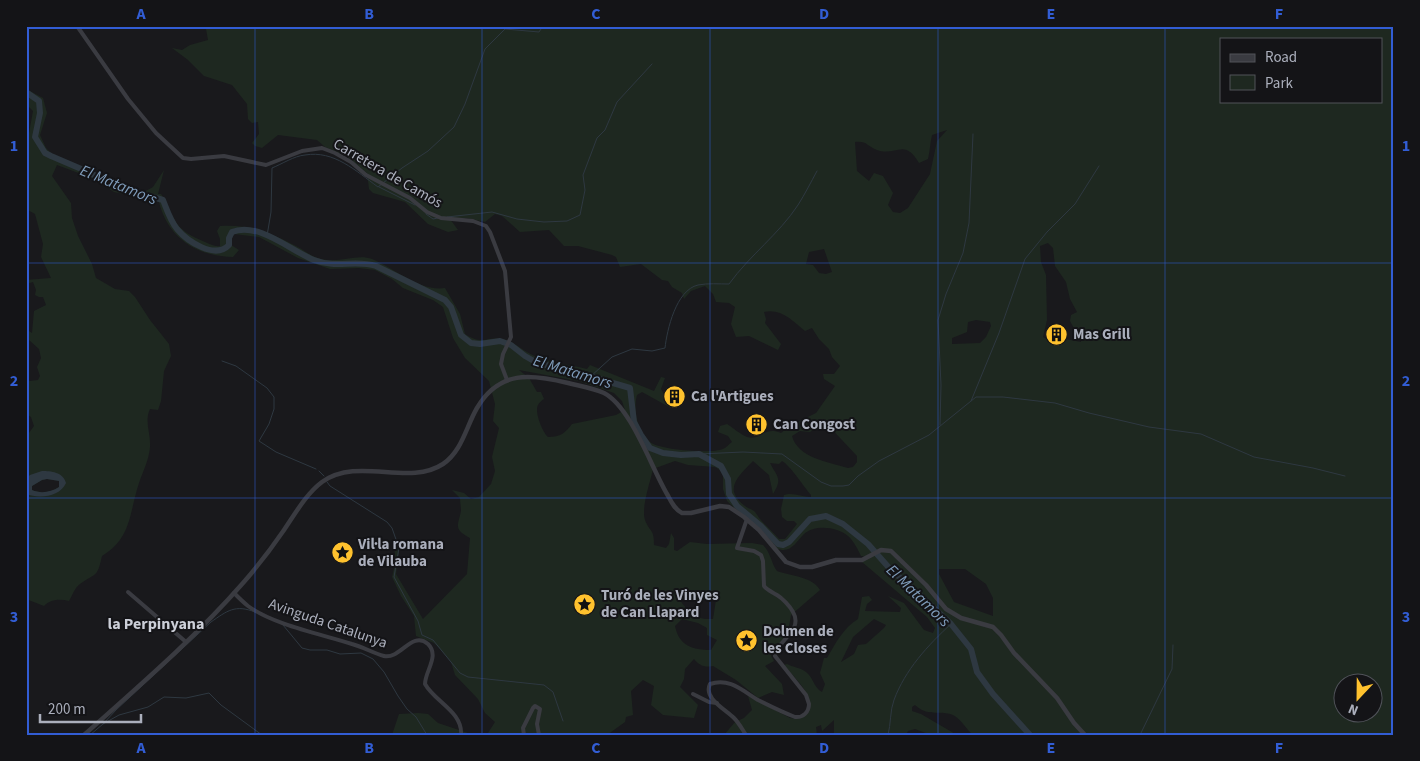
<svg xmlns="http://www.w3.org/2000/svg" width="1420" height="761" font-family="'Source Sans 3',sans-serif">
	<rect width="100%" height="100%" fill="#19191c"/>
	<g fill="#1e2820" fill-rule="evenodd">
		<path d="M209,26h648l9,2 5,-2h523v709h-421c-7,-6 -12,-16 -20,-20 -14,-6 -24,3 -38,-10l-3,2v4l9,3 36,21h-26l-16,-6 -7,2 -2,4h-72v-15l-12,11 -1,-6 -5,2 1,8h-93l11,-13 9,-4 8,-8 -4,-14 42,22 8,1c27,-15 -1,-38 -14,-54l3,-1c5,3 15,4 19,8 8,6 7,15 16,20l3,-8 -5,-11 4,-15h3c8,-14 17,-31 31,-39l4,-22 7,-1 3,4 -5,4 -2,7 35,1 1,-4 -13,-12 16,7 20,27 9,3 2,-5 -8,-11 -65,-55 7,-5 -8,-1c-3,-6 -7,-15 -13,-20 -10,-9 -33,-12 -44,-2 -8,8 -14,21 -28,14l-49,-47 -4,-12v-17l-8,-5 -27,-2 -13,-4 -22,8c-3,14 -12,39 -8,51 5,13 9,8 9,25l12,3 3,-4 2,-11 3,5v12l3,1 13,-9 17,2 45,-1 11,2c8,8 8,18 14,26 14,5 36,6 43,19l-29,25 -3,17 -5,9 -9,8 -3,7 3,5 -9,5 17,18 2,11 -12,-3 -14,6 -22,-18 -23,-14c-9,2 -14,-1 -19,-7l-9,10 -1,10 -4,8 18,18 -4,13 -31,-3 -12,-10 3,-19 -11,-6 -12,11 2,24 -7,2 -1,5 -18,13h-124l5,-2 7,-11 -10,-9 -7,-14 -23,-24 -4,-13 -12,-14 -5,-5 -18,-7 -2,-20 -13,-20 -9,-19c3,-11 4,-19 2,-30l6,-3 -4,30 27,45 44,-45 3,-36c-17,-9 -12,-12 -9,-27 0,-4 -1,-9 -1,-13l-8,-8 12,3 7,6 8,-2 12,-13 4,-13 -3,-14 7,-29 -6,-7 2,-17 -6,-23 -24,-23 -12,-20 -10,-31 -10,-7 -30,-12 -11,-9 -17,-9 -16,-2 -29,1 -32,-11 -39,-21 -25,-3 -4,4 1,7 8,5 -6,7c-37,-1 -65,-19 -74,-55l-45,-10 -22,-14 -35,-13 -5,11 19,27 1,15 6,18 14,28 4,14 19,11 14,2 6,6 15,23 19,24 2,12 -7,15 -3,30 -3,9 -8,-1c-6,13 1,24 0,38 -1,13 -7,24 -11,36 -10,30 -7,55 -37,73 -5,22 -5,16 -22,28 -5,3 -8,12 -11,17 -9,-2 -18,-2 -25,5l-18,-7v-162l8,-11 -3,-9 -5,-3v-35l4,2 8,-1 2,-4 -3,-9 4,-9 -2,-9 -10,-9 -3,2v-13l6,4 2,-22 12,-6 -3,-8h-4l-4,-2 1,-5 -3,-8 -7,2v-4l25,-2 -10,-21 2,-13 -8,-30 -9,-5 2,-19 -2,-4v-53h3l4,-22 -7,-7v-15l17,9 4,15 -7,22 6,13 7,7 74,34 17,3 9,-5 11,-17 -6,24h3c6,9 8,17 13,25 6,12 19,18 31,23 5,2 10,5 15,4v-7l-3,-8 3,-5c30,-2 50,7 76,20 11,6 18,13 31,14 15,2 31,-6 45,-1 22,9 48,33 73,29l15,26 5,20c18,12 21,2 37,5 12,2 23,14 35,18 16,6 34,8 50,12l3,-4 64,26 7,-14 4,1 -4,11 4,7 8,9 -2,3 -29,-16 -5,3c-4,15 0,37 13,47 9,8 61,12 73,7 3,-1 6,-5 9,-7l-4,-6 -10,-4 2,-6 7,-2c6,4 13,10 20,13 15,4 16,-11 34,-4l9,-7 26,-13 19,-27 -11,-7 -1,-5h11l6,-8 -8,-9 -3,-8 -10,-10 -7,-11 -7,3c-12,-10 -24,-23 -41,-19l2,7 -1,4 16,21 -3,6 -29,-14 -13,1 -5,-13 4,-17 -6,-4 -13,-1 -3,-8 -8,-8 -14,5 -7,8 -2,-6 -10,-6 -4,-6 -6,-1 -21,-16 -21,3 -4,-10 -4,-2 -34,-9h-14l-15,-16 -29,2 -18,-16 -7,-2 -10,8 -18,-4 -17,1 8,11 -10,2 -20,-8 -23,-22 -32,-9 -4,-4 -2,-16 -21,-17 -21,-9 -8,-7 -39,-5 -16,13 -7,-2 -3,-3 7,-9 -1,-12 -6,1 -4,-4 -1,-15 -15,-19 -28,-9 -16,-16 -16,-12 10,2 8,-5 18,-5 -2,-11zM1221,39h160v62h-160zM947,130l-10,11 -7,33 -22,34 -8,5 -7,-1 -5,-7 5,-12 -10,-17 -9,-3 -5,8 -12,-10 -2,-29c13,-1 11,4 22,8 19,7 27,-13 42,13l9,-4c2,-8 2,-16 4,-24zM1048,243l5,5 2,18 11,16 4,17 7,13 -6,3 -1,6 6,11 5,2v8l-16,-3 -4,3h-8l-10,-5 4,-17 -1,-45 -5,-13 -1,-16zM824,249l8,23 -6,2 -7,-1 -6,-8 -7,-1 3,-12zM976,320l14,2 1,4 -5,11 -6,6 -28,1v-6l15,-6 1,-10zM519,370l59,11 36,12 8,8 3,9 -9,5 -44,9c-7,9 -11,13 -24,13 -5,-4 -14,-25 -10,-32 1,-2 4,-5 6,-6l-3,-7h-4l-8,-14zM826,423l31,33v6l-4,5 -5,1c-20,-6 -50,-10 -56,-32l8,-5 10,1zM753,461l16,14 4,19c10,-16 4,-17 -3,-31l9,1 3,-3c8,4 22,26 29,34v2c-10,0 -18,-5 -27,-2l-3,14 1,8 5,4h7l3,3 -12,15h-6c-6,-7 -13,-13 -19,-20 -2,-2 -3,-5 -5,-7 -2,-3 -7,-3 -10,-6 -23,-17 -6,-30 8,-45zM47,479l13,2 -1,6c-8,5 -17,7 -27,3v-4l10,-6zM939,569h26l21,15 7,14v18l-39,-14 -15,-28zM681,593l35,7 -3,19c-20,1 -23,-6 -34,-20zM682,619l16,4 9,5v7l10,5 -6,10c-18,0 -32,-4 -36,-24zM874,619l12,6 -2,3 -18,16 -8,1 -4,9 -13,8 12,-25zM1342,684h30v30h-30z"/>
		<path d="M418,713l10,1 10,9 36,12h-82l7,-21z"/>
	</g>
	<path fill="#2e3841" fill-rule="evenodd" d="M42,471c9,0 21,1 24,12 -6,14 -27,16 -40,11l1,-16 3,-3zM47,479l12,2v6c-8,5 -18,7 -27,3v-4l10,-6z"/>
	<g fill="none" stroke-linecap="round" stroke-linejoin="round">
		<g stroke="#2e3841" stroke-width="1">
			<path d="M379,187l36,18"/>
			<path d="M426,214l7,5 5,-1"/>
			<path d="M447,217l45,-5 25,7 27,3 23,-1 13,-6 5,-25 -2,-15 14,-37 8,-8 12,-28 35,-38"/>
			<path d="M267,236l4,-24 1,-44c10,-4 22,-12 33,-13 29,-5 51,16 73,32l24,-19 26,-17 26,-24 11,-23 20,-55 20,-20 34,3 4,-6"/>
			<path d="M222,361l14,5 31,22 7,9v12l-5,15 -10,17 17,11 40,17"/>
			<path d="M590,377l22,-20 20,-8 20,2 13,-3c2,-18 11,-58 33,-63 10,-2 21,-1 31,-1 21,-29 50,-50 69,-79 7,-11 13,-23 19,-34"/>
			<path d="M971,401l28,-68 26,-74 22,-27 28,-28 24,-38"/>
			<path d="M940,425l1,-40 -3,-65 8,-26 17,-41 6,-30 4,-89"/>
			<path d="M699,454l44,-2 39,2 39,28 10,4h12l6,-1 9,-9 21,-15 50,-26 47,-38h27l52,6 34,10 60,14 52,7 53,23 59,11 32,8"/>
			<path d="M319,471l5,5"/>
			<path d="M327,482l3,4 57,36 5,6 7,20 -5,29 24,44 4,14 11,5 27,33 8,4 76,8 9,7 10,29"/>
			<path d="M283,625l19,23 8,2h17l13,4 21,-1 12,6 11,13 14,24 9,13 9,8 11,18"/>
			<path d="M103,724l13,-14 95,-88c16,-11 24,-18 44,-10"/>
			<path d="M90,735l13,-11 16,-9 29,-8 16,-10 22,1 23,-5 12,12 41,30"/>
			<path d="M888,735c3,-11 2,-25 6,-35 11,-30 34,-55 57,-76"/>
			<path d="M1140,735l32,-66 1,-24"/>
		</g>
		<path stroke="#2e3841" stroke-width="6" d="M26,92l13,9 1,12 -5,24 10,16 6,3 35,15 30,15 47,14c4,10 7,20 14,29 10,12 38,31 52,16v-7l3,-6c26,-11 59,19 82,28 23,9 41,-1 62,6l69,34 6,7 10,28 10,8 9,1 20,-3 11,4 14,11 14,8 19,3 72,21 4,34 7,13 9,13 13,5 18,2 18,-1 22,12 7,13 1,15 8,12 24,20 17,18 5,1 6,-3 21,-23 16,-3 17,8 25,20 23,26 18,15 42,39 20,25 6,23 16,22 37,41"/>
		<g stroke="#3a3b41" stroke-width="4">
			<path d="M77,26l51,73 28,34 27,25 8,1 33,-3 42,9 36,-14 20,-3 13,5 16,9 15,13 44,23 17,14 14,6 32,3 13,5 4,6 15,39 6,66 -8,17 -2,10 6,16"/>
			<path d="M128,592l58,50"/>
			<path d="M234,593c5,5 9,9 14,13 26,19 73,28 104,38 11,3 21,9 32,12 16,4 28,-26 44,-12 12,12 -3,27 -3,40 10,18 38,28 36,51"/>
			<path d="M693,694l16,8 8,1"/>
			<path d="M524,735l-1,-7 10,-20 2,-2 5,3 -3,15 2,11"/>
			<path d="M746,735c-4,-6 -7,-12 -12,-17 -9,-9 -31,-20 -24,-34 19,-7 33,7 48,16 12,6 24,12 37,17 8,1 14,-5 14,-13l-3,-9 -31,-39c1,-15 29,-25 18,-44 -3,-6 -11,-14 -16,-17 -5,-3 -10,-5 -13,-9l-1,-25 -2,-6 -7,-4 -17,-3 10,-29"/>
		</g>
		<path stroke="#3a3b41" stroke-width="4.5" d="M84,735c55,-49 111,-97 159,-152 15,-17 28,-34 41,-53 11,-16 22,-36 38,-48 37,-26 86,5 121,-18 19,-13 23,-37 34,-56 22,-38 54,-34 91,-25 12,3 25,5 36,10 27,14 47,74 63,101 4,7 7,15 15,19h9l29,-7 9,1 15,10 15,13 27,32 14,5h12l24,-7h26l19,-10 10,1 35,34 20,24 15,9 32,9 8,8 13,18 43,45 17,25 11,12"/>
	</g>
	<path fill="none" stroke="#325dd4" stroke-width="1" stroke-opacity="0.55" d="M255,26v709M482,26v709M710,26v709M938,26v709M1165,26v709M26,263h1368M26,498h1368"/>
	<defs>
		<symbol id="building-disc" viewBox="-11 -11 22 22"><circle r="9.5" fill="#ffc22e" stroke="#141417"/><path d="M-4-6H4V6H1V3H-1V6H-4ZM-2.5-4.3h1.7v1.8h-1.7ZM.8-4.3h1.7v1.8H.8ZM-2.5-1h1.7V.8h-1.7ZM.8-1h1.7V.8H.8Z" fill="#111"/></symbol>
		<symbol id="sight-disc" viewBox="-11 -11 22 22"><circle r="9.5" fill="#ffc22e" stroke="#141417"/><path d="M0-6L1.8-2.2L6-1.7L2.9 1.2L3.7 5.4L0 3.3L-3.7 5.4L-2.9 1.2L-6-1.7L-1.8-2.2Z" fill="#111"/></symbol>
	</defs>
	<g fill-rule="evenodd">
		<use href="#building-disc" x="1044" y="322" width="25" height="25"/>
		<use href="#building-disc" x="662" y="384" width="25" height="25"/>
		<use href="#building-disc" x="744" y="412" width="25" height="25"/>
		<use href="#sight-disc" x="330" y="540" width="25" height="25"/>
		<use href="#sight-disc" x="572" y="592" width="25" height="25"/>
		<use href="#sight-disc" x="734" y="628" width="25" height="25"/>
	</g>
	<g text-anchor="middle" stroke-width="4" stroke-linejoin="round" paint-order="stroke">
		<g font-size="15" fill="#abafbc" stroke="#141417">
			<text transform="translate(388 173) rotate(30)" y="5">Carretera de Camós</text>
			<text transform="translate(328 623) rotate(19)" y="5">Avinguda Catalunya</text>
		</g>
		<g font-size="15" font-weight="bold" fill="#abafbc" stroke="#141417" text-anchor="start">
			<text x="1073" y="339">Mas Grill</text>
			<text x="691" y="401">Ca l'Artigues</text>
			<text x="773" y="429">Can Congost</text>
			<text x="358" y="549">Vil·la romana<tspan x="358" dy="17">de Vilauba</tspan></text>
			<text x="601" y="600">Turó de les Vinyes<tspan x="601" dy="17">de Can Llapard</tspan></text>
			<text x="763" y="636">Dolmen de<tspan x="763" dy="17">les Closes</tspan></text>
		</g>
		<g font-size="16" font-style="italic" fill="#7f9cba" stroke="#141417">
			<text transform="translate(119 184) rotate(22)" y="6">El Matamors</text>
			<text transform="translate(573 371) rotate(17)" y="6">El Matamors</text>
			<text transform="translate(919 595) rotate(44)" y="6">El Matamors</text>
		</g>
		<g font-size="16" font-weight="bold" fill="#cccfd8" stroke="#141417">
			<text x="156" y="629">la Perpinyana</text>
		</g>
	</g>
	<rect width="1420" height="761" fill="none" stroke="#141417" stroke-width="55"/>
	<rect x="1220" y="38" width="162" height="65" fill="#141417" stroke="#505259"/>
	<rect x="1230" y="54" width="25" height="8" fill="#3a3b41" stroke="#505259"/>
	<text x="1265" y="62" font-size="15" fill="#abafbc">Road</text>
	<rect x="1230" y="75" width="25" height="15" fill="#1e2820" stroke="#505259"/>
	<text x="1265" y="88" font-size="15" fill="#abafbc">Park</text>
	<g transform="translate(1358 698) rotate(202)"><circle r="24" fill="#141417" stroke="#505259"/>
	<path d="M0-4L9 19L0 12L-9 19Z" fill="#ffc22e"/>
	<text y="-8" font-size="14" font-weight="bold" text-anchor="middle" fill="#abafbc">N</text>
	</g>
	<path d="M40 714v8h101v-8" fill="none" stroke="#abafbc" stroke-width="2.5"/>
	<text x="48" y="714" font-size="15" fill="#abafbc" stroke="#141417" stroke-width="4" paint-order="stroke">200 m</text>
	<rect x="28" y="28" width="1364" height="706" fill="none" stroke="#325dd4" stroke-width="2"/>
	<g font-size="16" text-anchor="middle" font-weight="bold" fill="#325dd4">
		<text x="141" y="19">A</text>
		<text x="369" y="19">B</text>
		<text x="596" y="19">C</text>
		<text x="824" y="19">D</text>
		<text x="1051" y="19">E</text>
		<text x="1279" y="19">F</text>
		<text x="14" y="151">1</text>
		<text x="1406" y="151">1</text>
		<text x="14" y="386">2</text>
		<text x="1406" y="386">2</text>
		<text x="14" y="622">3</text>
		<text x="1406" y="622">3</text>
		<text x="141" y="753">A</text>
		<text x="369" y="753">B</text>
		<text x="596" y="753">C</text>
		<text x="824" y="753">D</text>
		<text x="1051" y="753">E</text>
		<text x="1279" y="753">F</text>
	</g>
</svg>
